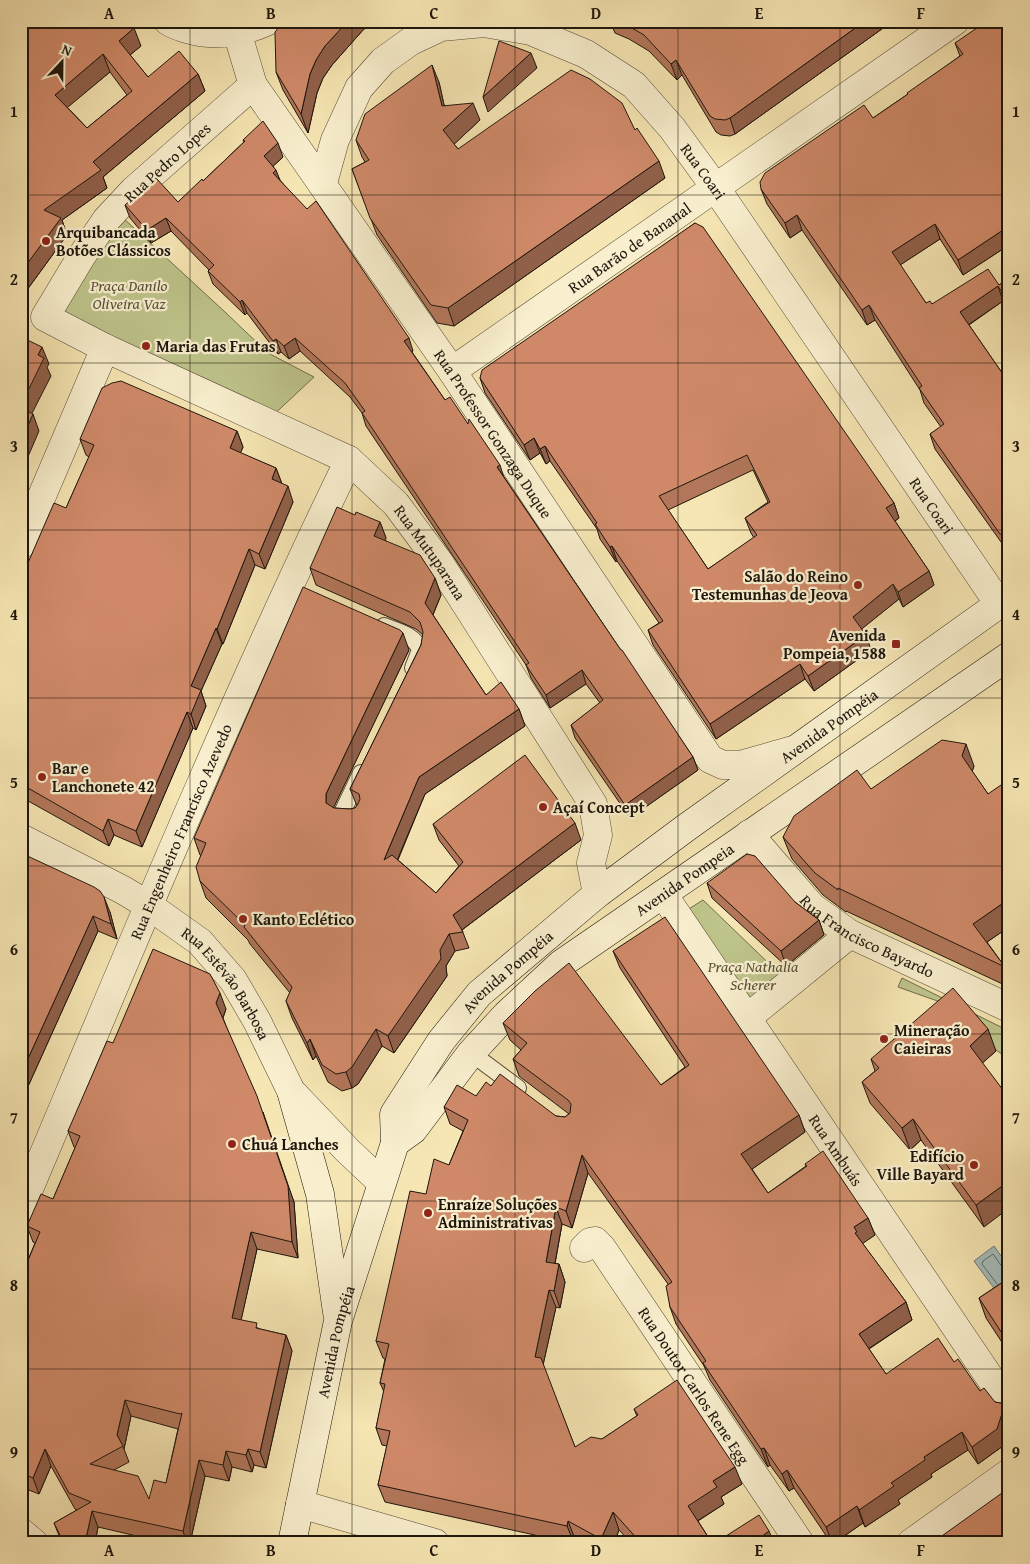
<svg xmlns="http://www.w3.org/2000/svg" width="1030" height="1564" font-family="'Gentium Book Plus',serif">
	<rect width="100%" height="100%" fill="#f6e6b3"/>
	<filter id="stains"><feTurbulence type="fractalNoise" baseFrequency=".004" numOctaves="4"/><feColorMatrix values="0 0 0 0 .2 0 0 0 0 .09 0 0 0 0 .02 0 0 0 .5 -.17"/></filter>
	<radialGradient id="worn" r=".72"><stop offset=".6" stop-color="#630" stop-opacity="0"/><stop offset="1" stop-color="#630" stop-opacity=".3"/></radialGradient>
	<g fill="#bec48b" stroke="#6e6d4c">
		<path d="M122,217l103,95 43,41 46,24 -46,43 -217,-105z"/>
		<path d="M703,900l80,77 -35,27 -64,-92z"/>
		<path d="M902,978l107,53v28l-13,-9 -36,-41 -62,-22z"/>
	</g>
	<path fill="#a3bcb9" stroke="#6e7a74" d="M994,1246l15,21v27l-7,5 -28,-38z"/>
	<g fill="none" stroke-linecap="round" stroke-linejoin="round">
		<path stroke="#606963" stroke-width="1" d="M997,1284l-15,-20 1,-3 10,-7 10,14 6,1"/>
		<defs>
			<g id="lane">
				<path d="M384,626c13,5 31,9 36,24l-7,18"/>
				<path d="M354,816l-13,-1 20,-42"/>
				<path d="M471,1053l47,35"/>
			</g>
			<g id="street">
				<path d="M168,21c6,4 12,6 19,8 27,8 55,4 81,-8"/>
				<path id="s1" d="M237,32l16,53 199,286 258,388 13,6h17l53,-15"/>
				<path id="s2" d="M253,85l-119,105 -28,30 -25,37 -36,60 60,31 244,112 47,44 43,58 154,242 5,31 -7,28 6,31"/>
				<path id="s3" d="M323,183l12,-43 24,-52 24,-27 28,-20 30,-14 43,-4 47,8 55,23 48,31 38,43 43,59 284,417"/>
				<path id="s4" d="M452,371l503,-350"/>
				<path d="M21,545l84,-197"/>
				<path id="s5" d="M749,834l63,73 38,27 159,74"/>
				<path id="s6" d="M21,838l102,52 25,15 52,37 33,38 24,41 34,70 57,60 33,31"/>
				<path id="s7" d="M663,894l346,512"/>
				<path d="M747,1018l103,-84"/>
				<path id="s8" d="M21,1208c106,-251 209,-503 328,-748"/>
				<path id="s9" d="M584,1248l6,-6 5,-1 7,7 198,295"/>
				<path d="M300,1504l135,39"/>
				<path d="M21,1532l13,11"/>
				<path d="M911,1543l98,-70"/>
			</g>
			<g id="secondary">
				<path d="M291,1091l29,103 17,118"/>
				<path id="s10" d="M395,1143l18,-13 58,-77 35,-38 55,-51 448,-308"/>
				<path id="s11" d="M292,1543l46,-222 57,-178 -1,-29 47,-73 38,-47 118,-100 90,-67 322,-230"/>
			</g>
		</defs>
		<use href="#lane" stroke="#544a36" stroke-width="18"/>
		<use href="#street" stroke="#544a36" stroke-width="29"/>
		<use href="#secondary" stroke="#1e160d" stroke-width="29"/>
		<use href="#lane" stroke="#f9efce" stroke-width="16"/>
		<use href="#street" stroke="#f9efce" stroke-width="28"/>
		<use href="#secondary" stroke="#f9efce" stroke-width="28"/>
	</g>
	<g fill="#b2765a" stroke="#1e160d" fill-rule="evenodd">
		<path d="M21,21l120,25 -11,9 18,22 50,-3 7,17 -102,86 4,11 -45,32 5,15 -43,59 -3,-1zM110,72l17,23 -40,33 -20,-21z"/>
		<path d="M610,21h283l-158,113 -5,2 -9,-1 -5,-3 -34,-57 -5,5 -28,-29 -20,-12 -14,-6z"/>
		<path d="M1009,21v224l-46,30 -23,-36 -40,26 26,38 6,1 67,-19 10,-7v31l-6,-8 -34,24 38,55 2,-2v172l-3,-1 -71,-100 -5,-15 11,-7 -17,-24 -4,-13 -45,-70 -8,5 -65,-95 -12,8 -23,-34 -6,-15 112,-71 35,-24 52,-38 -5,-13z"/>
		<path d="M363,30l-31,35 -9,13 -6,15 -9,40 -25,-43 -7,-18z"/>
		<path d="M439,82l5,23 36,15 -26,24 4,5 177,-19 30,48 -211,148 -17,-3 -60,-88 -25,-66 13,-7 -3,-5 -6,-17z"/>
		<path d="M243,140l40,17 -10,9 7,14 133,171 -1,1 33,48 59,77 189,280 5,13 -68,48 -55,-80 -4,-13 29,-22 -14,-19 -36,24 -19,-30 -5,-13 -160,-239 -4,-13 -12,-16 -50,-46 -11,8 -8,-7 -3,2 -31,-41 -2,2 -32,-31 -5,-13 1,-1 -38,-39 -20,12 -21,-25 -5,-13 53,-3 25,-21 41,-39z"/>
		<path d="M695,223l199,280 5,15 -4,3 34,50 5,14 -31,22 -4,-8 -38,30 10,21 -57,41 -9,-12 -89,60 -63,-94 -5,-15 11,-7 -42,-62 -1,1 -16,-23 -3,-10 -47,-68 -4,3 -6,-11 -10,7 -45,-67 -5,-15zM753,470l15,32 -23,16 6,15 3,5 -46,31 -40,-59z"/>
		<path d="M237,431l6,16 -3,6 36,15 6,16 11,18 -28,67 -10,-4 -32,79h-1l-21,47 5,15 -10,24 -3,-2 -51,119 -28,-12 -5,11 -88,-49v-218l45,-71 23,-51 -3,-2 -6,-16z"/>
		<path d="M355,515l25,7 6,16 -1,2 50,38 6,17 -8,20 53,80 33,14 6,17 -100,68 -27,66 38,33 23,-27 -20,-26 -6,-16 148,16 -119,90 7,18 -14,3 -9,15 1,10 -53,77 -12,-7 -24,38 -6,4 -10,3 -14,-9 -12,-26 -3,4 -21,-42 -6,-17 4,-8 -40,-49 -2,-4 -42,-42 -6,-17 1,-25 -1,-1 -6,-17 215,-188 -76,158 17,1 5,-1 2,-2 -7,-17 71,-144 2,-10 -7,-6 -100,-44 -6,-17z"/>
		<path d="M974,766l-2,5 16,23 21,2v131l-22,15 18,25 4,11v9l-163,-76v1l-23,-17 -31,-36 -9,-22 88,-48z"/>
		<path d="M21,853l89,59 7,27 -19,-8 -77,171z"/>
		<path d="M707,883l88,19 24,18 5,15 -38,31 -74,-68z"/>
		<path d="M613,951l186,164 6,17 -53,37 16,24 38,-27 -1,-2 63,54 7,17 -13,8 44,59 6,18 -43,29 17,25 68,-12 26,29 15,11 10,2 4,9v17l-6,16 -25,18 -10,-14 -37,24 1,3 -34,23 2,4 -35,23 -2,-4 -29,20h-3l-37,-55 -5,3 -19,-26 -2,2 -58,-87 -6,-14 -28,-42 -6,-17 -2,-23 -80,-111 -16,55 -10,-4 -7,40h4l6,18 -5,26 -4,-1 -13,58 32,82 27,-8 35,-23 -3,-7 108,75 -21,13 3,7 -26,17 14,22h-81l-12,-13 -5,13h-32l-7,-4 -1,4h-3l-186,-41 -7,-17 9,-39 -5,-1 -6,-17 8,-36 -4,-9 5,-24 -2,-1 -7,-17 50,-147 23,-29 14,-34 -13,-7 -6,-17 32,-11 15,-10 65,30 9,1 4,-3 -50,-38 -6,-17 8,-9 -11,-10 -7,-17 158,62 24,-18 -65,-99z"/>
		<path d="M226,1009l-3,9 71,184 4,56 -41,-9 -16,71 19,9 26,6 6,16 -26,117 -12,-3 -2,7 -20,-5 -3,14 -24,-5 -15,67h-23l-69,-16 -3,16h-33l-8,-20 23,-13 -2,-1 -24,-43 -12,28 -18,-7v-210l14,-34 -2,-1 -6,-16 26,-27 22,-51 -1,-1 -6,-16 45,-88zM131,1416l47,13 -12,54 -17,16 -35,-29 15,-8 -5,-13z"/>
		<path d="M996,1051l-14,12 2,164 -63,-87 -11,10 -40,-47 -8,-21 13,-11 -4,-12z"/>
		<path d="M1009,1278v75l-23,-35 -7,-20z"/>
	</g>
	<g fill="#91604a" stroke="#1e160d">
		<path d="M348,21h29l-14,9 -31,35 -9,13 -6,15 -9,40 -7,-19 9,-40 6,-14 9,-14z"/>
		<path d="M865,21h28l-158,113 -5,-16z"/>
		<path d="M134,28l7,18 -16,13 -6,-18z"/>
		<path d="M531,53l6,15 -49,44 -5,-15z"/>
		<path d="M103,54l7,18 -48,40 -7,-17z"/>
		<path d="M676,60l6,15 -5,5 -6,-16z"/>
		<path d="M432,65l7,17 9,41 -6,-17z"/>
		<path d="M198,74l7,17 -102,86 4,11 -45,32 5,15 -43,59 -3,-8v-14l23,-62 49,-48z"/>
		<path d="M473,103l7,17 -30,28 -7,-18z"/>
		<path d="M278,143l5,14 -14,13 -5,-14z"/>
		<path d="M659,161l6,17 -211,148 -6,-18z"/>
		<path d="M276,170l5,13 -8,-10z"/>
		<path d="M797,215l5,15 -12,8 -5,-15z"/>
		<path d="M166,218l5,13 -20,12 -4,-13z"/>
		<path d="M935,224l5,15 -43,28 -5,-15z"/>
		<path d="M1009,226v19l-46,30 -5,-15z"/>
		<path d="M998,286l5,15 -38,26 -5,-15z"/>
		<path d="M242,300l5,13 -2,2 -5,-13z"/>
		<path d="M869,305l6,15 -8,5 -5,-15z"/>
		<path d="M295,338l5,13 -11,8 -5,-13z"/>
		<path d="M409,338l4,13 -4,3 -5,-13z"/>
		<path d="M276,339l5,13 -3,2 -5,-13z"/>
		<path d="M42,347l7,17 -2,3 4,9 -25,49 -5,-15v-5l17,-50z"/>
		<path d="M33,414l6,17 -18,42v-32z"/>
		<path d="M237,431l6,16 -7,17 -6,-16z"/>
		<path d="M534,438l6,15 -10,7 -6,-15z"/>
		<path d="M545,446l5,15 -4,3 -6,-15z"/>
		<path d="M500,465l4,13 -7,-11z"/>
		<path d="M276,468l6,16 -10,-5z"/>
		<path d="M288,486l5,16 -28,67 -6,-15z"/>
		<path d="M894,503l5,15 -7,5 -6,-15z"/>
		<path d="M380,522l6,16 -6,14 -6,-16z"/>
		<path d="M612,546l5,15 -1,1 -6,-15z"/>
		<path d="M249,549l6,16 -32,79 -6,-15z"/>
		<path d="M929,571l5,14 -31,22 -5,-15z"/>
		<path d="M435,578l6,17 -10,24 -6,-16z"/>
		<path d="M893,584l6,15 -41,33 -5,-15z"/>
		<path d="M216,628l6,16 -21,47 5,15 -10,24 -5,-16v-28z"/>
		<path d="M403,633l6,17 -77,161 -6,-8v-9z"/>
		<path d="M866,635l5,15 -57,41 -6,-15z"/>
		<path d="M800,664l5,15 -89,60 -6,-15z"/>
		<path d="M582,670l4,14 -36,24 -4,-13z"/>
		<path d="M519,709l6,17 -100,68 -35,83 -6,-17 35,-83z"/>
		<path d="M187,712l6,16 -51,119 -6,-16z"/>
		<path d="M966,744l8,22 -4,12 -8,-22z"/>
		<path d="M693,757l5,13 -68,48 -5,-13z"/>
		<path d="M108,819l6,16 -5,11 -6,-15z"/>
		<path d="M575,823l6,17 -122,92 -6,-17z"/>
		<path d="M104,897l6,15 7,27 -6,-15z"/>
		<path d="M1009,899v28l-28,19 -8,-22z"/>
		<path d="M93,916l5,15 -77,171v-28z"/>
		<path d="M819,920l5,15 -38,31 -5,-15z"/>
		<path d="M449,934l6,17 -9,15 1,10 -53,77 -6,-17z"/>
		<path d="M220,993l6,16 -4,11 -6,-17z"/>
		<path d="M376,1029l6,17 -24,38 -6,4 -6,-16z"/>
		<path d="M988,1029l8,22 -18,16 -8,-21z"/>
		<path d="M310,1039l6,17 -3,4 -6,-17z"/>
		<path d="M263,1112l31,90 4,56 -6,-16z"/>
		<path d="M799,1115l6,17 -57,40 -7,-18z"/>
		<path d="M913,1119l8,21 -11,10 -8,-22z"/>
		<path d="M582,1155l6,18 -16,55 -6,-17z"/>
		<path d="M1009,1181v27l-25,19 -8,-22z"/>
		<path d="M556,1207l6,17 -10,55 -6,-17z"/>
		<path d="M868,1218l7,17 -13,9 -7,-11 -1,-6z"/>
		<path d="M251,1232l6,17 -19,85 -6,-16z"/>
		<path d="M559,1264l6,18 -5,26 -6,-17z"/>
		<path d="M549,1290l7,17 -15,67 -6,-17z"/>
		<path d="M906,1302l6,18 -47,31 -6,-17z"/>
		<path d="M286,1335l6,16 -26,117 -6,-16z"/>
		<path d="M125,1400l6,16 -7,33 -7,-14z"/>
		<path d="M1005,1404l4,9v17l-6,16 -25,18 -6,-17z"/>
		<path d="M962,1432l6,18 -37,24 1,3 -34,23 2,4 -35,23 -6,-17 32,-27 33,-26z"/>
		<path d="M764,1448l6,17 -2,2 -7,-18z"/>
		<path d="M45,1449l6,17 -12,28 -6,-16z"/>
		<path d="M248,1449l6,16 -2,7 -6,-17z"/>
		<path d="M226,1451l6,16 -3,14 -6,-16z"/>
		<path d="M199,1460l6,16 -15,67h-3l-4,-12z"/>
		<path d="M735,1467l7,17 -21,13 3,7 -30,19 -6,-17 25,-25z"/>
		<path d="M787,1470l7,18 -5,3 -7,-17z"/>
		<path d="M857,1506l6,17 -29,20h-2l-6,-16z"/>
		<path d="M92,1511l6,16 -3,16h-10z"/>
		<path d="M613,1512l6,18 -5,13h-11l-2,-4z"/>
		<path d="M568,1521l7,18 -1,4 -7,-17z"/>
		<path d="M769,1531l5,12h-21z"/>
	</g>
	<g fill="#cf8969" stroke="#1e160d" fill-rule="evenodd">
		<path d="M21,21h107l6,7 -15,13 29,36 31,-26 19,23 -105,88 8,8 -57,40 17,8 -40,54zM103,54l29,37 -45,37 -32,-33z"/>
		<path d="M284,21h64l-23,25 -9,14 -6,14 -9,40 -25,-42 -1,-40z"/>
		<path d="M620,21h245l-135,97 -5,2 -10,-1 -5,-3 -34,-56 -5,4 -27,-29z"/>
		<path d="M987,21h22v205l-51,34 -23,-36 -43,28 34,51 4,-2 2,3 56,-35 11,16 10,-7v25l-11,-17 -38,26 47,68 2,-2v157l-9,-1 -70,-100 14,-10 -25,-36 3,-2 -53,-81 -7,5 -65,-95 -12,8 -24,-34 -1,-7 5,-9 99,-68 9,13 35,-24 -1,-1 56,-39 -8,-11z"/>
		<path d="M499,41l32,12 -48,44z"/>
		<path d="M432,65l10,41 31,-3 -30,27 15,19 113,-79 19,9 32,24 13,27 2,-2 22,33 -211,147 -17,-3 -61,-87 -18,-49 17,-9 -13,-20 9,-26z"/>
		<path d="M263,121l15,22 -14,13 12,14 -3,3 34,36 9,-8 93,137 -5,3 41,59 5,-3 18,27 1,-5 31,46 -3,2 117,173 7,10h1l71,107 -68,48 -54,-80 32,-25 -21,-30 -36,25 -20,-30 3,-2 -167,-250 3,-2 -20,-28 -50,-45 -11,8 -8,-7 -3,2 -31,-41 -2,2 -32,-31 6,-6 -48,-47 -19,12 -22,-25 31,-27 22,24 24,-23 1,2 42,-40 -2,-1z"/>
		<path d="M695,223l8,4 191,276 -8,5 43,63 -31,21 -5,-8 -40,33 13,18 -58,41 -8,-12 -90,60 -62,-94 15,-9 -51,-75 -2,1 -15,-23 2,-1 -52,-77 -5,3 -6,-11 -10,7 -44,-67 2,-8zM747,455l23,47 -25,16 12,17 -49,34 -49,-73z"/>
		<path d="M21,337l21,10 -4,8 6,3 -23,47z"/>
		<path d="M121,381l116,50 -7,17 46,20 -4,11 16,7 -29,68 -10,-5 -32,80 -1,-1 -25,58 10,4 -10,24 -4,-2 -51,119 -28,-12 -5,12 -82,-47v-205l33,-76 12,5 28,-63 -14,-6 22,-51 10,-5z"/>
		<path d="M21,408l12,6 -12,27z"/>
		<path d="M337,507l18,8 1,-3 24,10 -6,14 46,19 15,23 -10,25 61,92 15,-13 18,27 -100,68 -35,83 8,-5 44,38 27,-31 -30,-38 92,-69 50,68 -122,92 10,17 -14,2 -9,16 1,9 -53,77 -12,-7 -24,38 -6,5 -10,2 -14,-9 -12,-26 -3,4 -21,-42 6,-14 -48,-60 1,-2 -45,-44 -4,-14 10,-24 -12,-5 109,-251 97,43 3,3 -77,161v9l8,5 16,1 5,-1 3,-4 2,-5 -1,-5 -9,-5 71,-144 2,-13 -3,-10 -10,-10 -100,-44z"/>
		<path d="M942,740l24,4 -4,12 26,38 13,-9 8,11v103l-36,25 32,43 -167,-79v2l-23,-17 -32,-36 11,-21 63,-46 14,19z"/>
		<path d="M21,853l73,34 6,4 4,6 7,27 -18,-8 -72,158z"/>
		<path d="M747,854l8,2 40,46 24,18 -38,31 -74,-68z"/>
		<path d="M665,917l134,198 -58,39 27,39 39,-27 -2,-2 18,-13 45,67 -14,9 3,5 -2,1 51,69 -47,32 27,40 52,-36 16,24 4,-3 22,32 4,-3 11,14 10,2 -8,25 -25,18 -10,-15 -38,25 1,3 -34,23 3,3 -35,24 -2,-4 -31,21 -39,-57 -5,4 -18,-26 -3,1 -58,-86 3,-2 -36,-54 -4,-21 6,-4 -90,-127 -16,56 -10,-4 -10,55 13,2 -5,27 -5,-1 -14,67 6,1 34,89 16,-10 11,2 36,-24 -4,-6 43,-29 58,87 -22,14 4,6 -29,19 24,37h-71l-28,-31 -12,27 -33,-18 -1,5 -189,-41 12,-54 -14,-3 9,-44 -5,-1 9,-39 -13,-3 34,-150 16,3 8,-35 15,6 19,-45 -24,-13 13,-22 19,11 10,-14 5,4 9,-12 56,42 9,1 5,-4 1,-9 -3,-4 -55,-41 14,-16 -24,-20 32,-32 34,-28 92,122 28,-20 -76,-114z"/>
		<path d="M153,949l57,25 10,19 -4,10 41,93 31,90 4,56 -41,-10 -19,86 25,5 -1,5 30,7 -26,117 -12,-3 -2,6 -20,-4 -3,14 -24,-5 -16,71 -91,-20 -7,32h-21l-10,-20 37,-21 -22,-9 -24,-44 -12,29 -12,-5v-196l19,-45 -13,-6 14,-32 12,5 27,-63 -12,-5 39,-90 6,2zM125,1400l55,14 2,-1 -16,70 -12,-3 -5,19 -11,-23 -48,-12 33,-18 -6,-11z"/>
		<path d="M953,988l35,41 -18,17 39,52v83l-33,24 -63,-86 -11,9 -40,-46 17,-14 -8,-9z"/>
		<path d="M1009,1278v66l-30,-46z"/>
		<path d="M1009,1488v55h-77z"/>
		<path d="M759,1515l10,16 -16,12h-38z"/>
		<path d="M344,1538l24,5h-25z"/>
	</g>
	<path fill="none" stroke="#1e160d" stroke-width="1" stroke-opacity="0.55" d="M190,21v1522M352,21v1522M515,21v1522M678,21v1522M840,21v1522M21,195h988M21,363h988M21,530h988M21,698h988M21,866h988M21,1034h988M21,1201h988M21,1369h988"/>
	<g fill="#8f2418" stroke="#f9efce" stroke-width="2">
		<circle cx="46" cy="241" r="5"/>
		<circle cx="146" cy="346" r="5"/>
		<circle cx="858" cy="585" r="5"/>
		<rect x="891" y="639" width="10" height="10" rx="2.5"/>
		<circle cx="42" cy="777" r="5"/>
		<circle cx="543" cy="807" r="5"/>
		<circle cx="243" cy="919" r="5"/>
		<circle cx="884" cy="1039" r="5"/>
		<circle cx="232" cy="1144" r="5"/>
		<circle cx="974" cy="1165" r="5"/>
		<circle cx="428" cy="1213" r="5"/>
	</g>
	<g text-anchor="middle" stroke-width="4.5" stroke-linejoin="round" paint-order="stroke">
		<g font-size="16" fill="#1e160d" stroke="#f9efce">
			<text transform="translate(167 162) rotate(-42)" y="6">Rua Pedro Lopes</text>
			<text dy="6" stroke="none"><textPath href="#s3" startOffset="524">Rua Coari</textPath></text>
			<text dy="6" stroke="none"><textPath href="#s4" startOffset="216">Rua Barão de Bananal</textPath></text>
			<text dy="6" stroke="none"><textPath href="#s1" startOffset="479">Rua Professor Gonzaga Duque</textPath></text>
			<text dy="6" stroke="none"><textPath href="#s3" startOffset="929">Rua Coari</textPath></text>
			<text dy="6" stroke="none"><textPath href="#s2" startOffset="774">Rua Mutuparana</textPath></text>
			<text dy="6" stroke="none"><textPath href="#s11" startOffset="1031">Avenida Pompéia</textPath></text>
			<text dy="6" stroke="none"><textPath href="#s8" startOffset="409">Rua Engenheiro Francisco Azevedo</textPath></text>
			<text dy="6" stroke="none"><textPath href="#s10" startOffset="395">Avenida Pompeia</textPath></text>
			<text dy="6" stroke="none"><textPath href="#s5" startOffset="159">Rua Francisco Bayardo</textPath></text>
			<text dy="6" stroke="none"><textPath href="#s11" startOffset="626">Avenida Pompéia</textPath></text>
			<text dy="6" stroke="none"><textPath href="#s6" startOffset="256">Rua Estêvão Barbosa</textPath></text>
			<text dy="6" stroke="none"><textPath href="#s7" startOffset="309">Rua Ambuás</textPath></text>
			<text dy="6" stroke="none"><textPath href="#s11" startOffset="206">Avenida Pompéia</textPath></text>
			<text dy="6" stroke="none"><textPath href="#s9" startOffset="189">Rua Doutor Carlos Rene Egg</textPath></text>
		</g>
		<g font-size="16" font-weight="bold" fill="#1e160d" stroke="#f9efce" text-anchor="start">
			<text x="56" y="238">Arquibancada<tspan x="56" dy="18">Botões Clássicos</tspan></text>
			<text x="156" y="352">Maria das Frutas</text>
			<text x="848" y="582" text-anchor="end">Salão do Reino<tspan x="848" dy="18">Testemunhas de Jeova</tspan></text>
			<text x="886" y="641" text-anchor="end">Avenida<tspan x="886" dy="18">Pompeia, 1588</tspan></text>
			<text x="52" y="774">Bar e<tspan x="52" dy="18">Lanchonete 42</tspan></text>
			<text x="553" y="813">Açaí Concept</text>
			<text x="253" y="925">Kanto Eclético</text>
			<text x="894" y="1036">Mineração<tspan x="894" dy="18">Caieiras</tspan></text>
			<text x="242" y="1150">Chuá Lanches</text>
			<text x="964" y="1162" text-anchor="end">Edifício<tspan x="964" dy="18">Ville Bayard</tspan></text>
			<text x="438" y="1210">Enraíze Soluções<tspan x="438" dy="18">Administrativas</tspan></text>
		</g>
		<g font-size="16" font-style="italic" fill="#565339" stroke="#f9efce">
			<text x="129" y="291">Praça Danilo<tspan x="129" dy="18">Oliveira Vaz</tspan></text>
			<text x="753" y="972">Praça Nathalia<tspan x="753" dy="18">Scherer</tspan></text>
		</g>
	</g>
	<rect width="1030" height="1564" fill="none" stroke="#f6e6b3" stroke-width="55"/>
	<g transform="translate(62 62) rotate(22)" stroke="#f9efce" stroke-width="4" paint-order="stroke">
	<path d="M0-4L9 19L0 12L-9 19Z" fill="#1e160d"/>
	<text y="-8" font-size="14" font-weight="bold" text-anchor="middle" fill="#1e160d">N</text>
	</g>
	<rect x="28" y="28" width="974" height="1508" fill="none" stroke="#1e160d" stroke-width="2"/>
	<g font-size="16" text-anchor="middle" font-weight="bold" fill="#1e160d">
		<text x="109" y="19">A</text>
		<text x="271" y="19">B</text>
		<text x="434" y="19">C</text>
		<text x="596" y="19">D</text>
		<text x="759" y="19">E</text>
		<text x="921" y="19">F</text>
		<text x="14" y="117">1</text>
		<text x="1016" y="117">1</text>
		<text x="14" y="285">2</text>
		<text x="1016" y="285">2</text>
		<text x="14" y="452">3</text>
		<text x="1016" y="452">3</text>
		<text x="14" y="620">4</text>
		<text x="1016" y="620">4</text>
		<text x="14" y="788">5</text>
		<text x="1016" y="788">5</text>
		<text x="14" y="955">6</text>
		<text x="1016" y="955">6</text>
		<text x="14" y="1123">7</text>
		<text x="1016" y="1123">7</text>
		<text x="14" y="1291">8</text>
		<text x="1016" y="1291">8</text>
		<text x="14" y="1458">9</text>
		<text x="1016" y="1458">9</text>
		<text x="109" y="1556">A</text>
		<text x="271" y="1556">B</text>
		<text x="434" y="1556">C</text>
		<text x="596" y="1556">D</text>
		<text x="759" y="1556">E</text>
		<text x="921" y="1556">F</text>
	</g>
	<rect width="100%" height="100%" filter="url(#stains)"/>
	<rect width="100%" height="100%" fill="url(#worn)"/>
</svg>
